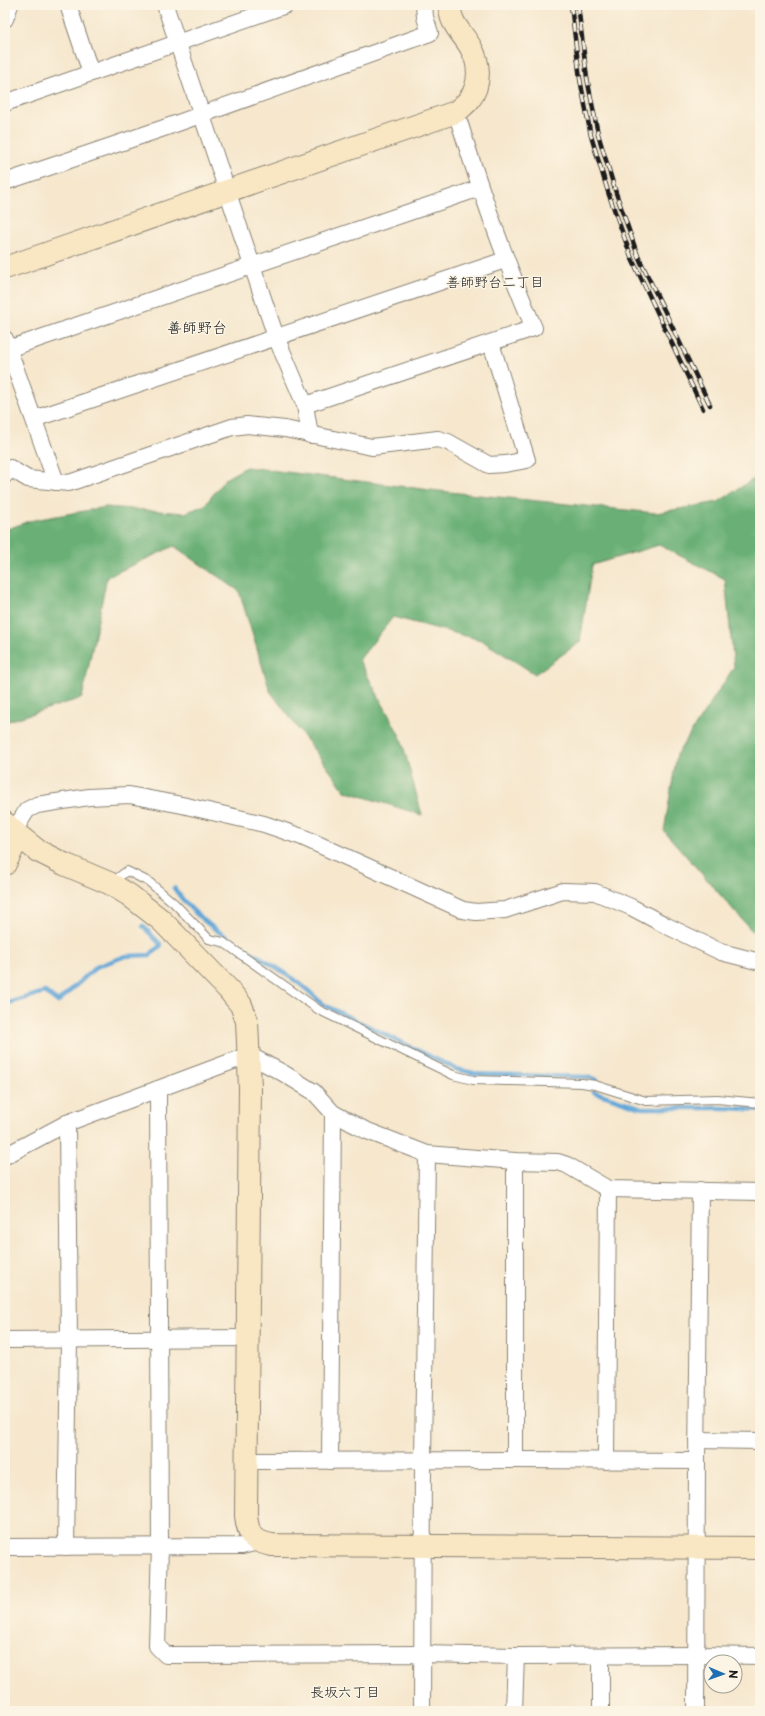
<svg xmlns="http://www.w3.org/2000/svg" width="765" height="1716" font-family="'Playpen Sans','Klee One',sans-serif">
	<rect width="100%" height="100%" fill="#fcf5e5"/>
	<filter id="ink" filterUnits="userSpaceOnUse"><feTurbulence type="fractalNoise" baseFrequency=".025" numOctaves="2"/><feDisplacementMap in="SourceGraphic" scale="8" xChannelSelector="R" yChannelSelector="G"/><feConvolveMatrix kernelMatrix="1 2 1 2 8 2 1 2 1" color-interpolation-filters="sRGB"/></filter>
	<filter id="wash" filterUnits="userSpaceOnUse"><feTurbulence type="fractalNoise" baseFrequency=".012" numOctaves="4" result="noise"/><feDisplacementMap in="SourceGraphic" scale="16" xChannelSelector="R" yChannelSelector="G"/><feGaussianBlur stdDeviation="0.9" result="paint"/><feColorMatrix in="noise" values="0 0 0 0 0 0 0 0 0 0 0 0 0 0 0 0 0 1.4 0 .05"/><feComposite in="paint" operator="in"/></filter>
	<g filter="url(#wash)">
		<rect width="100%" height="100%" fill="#f6e7cd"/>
		<path fill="#6ab076" stroke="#436649" d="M246,467l193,24 217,22 62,-11 42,-27v465l-96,-109 13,-77 57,-87 -9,-88 -66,-34 -67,20 -12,77 -45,32 -54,-34 -88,-23 -34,43 42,78 21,77 -77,-24 -75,-100 -31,-100 -65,-45 -67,31 -25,121 -77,24v-192l24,-9 77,-14 79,6 20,-8 20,-26z"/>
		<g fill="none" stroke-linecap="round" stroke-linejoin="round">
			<g stroke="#64a7d8" stroke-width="4.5">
				<path d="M174,888c38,56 104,68 148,116l134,65 22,5 111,3 8,3"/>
				<path d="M5,1004l40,-12 13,10 38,-35 30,-11 24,-1 11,-10 -18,-19"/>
				<path d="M594,1092l48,16h87l31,2"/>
			</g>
		</g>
	</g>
	<g filter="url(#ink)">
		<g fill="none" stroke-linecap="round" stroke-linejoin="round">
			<defs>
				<path id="lane" d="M112,882l15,-11 22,11 25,21 35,36 14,3 96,68 134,65 20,5 109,3 13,2 51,16 71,-2 43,4"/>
				<g id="street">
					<path d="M68,5l23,68"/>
					<path d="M165,5l111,332 29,68 5,30"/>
					<path d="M5,19l5,-14"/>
					<path d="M5,103l281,-98"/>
					<path d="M5,182l159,-54 266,-95 -5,-16 -1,-12"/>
					<path d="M5,339l51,143"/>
					<path d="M5,350l475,-162"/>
					<path d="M305,405l229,-77c-31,-72 -55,-142 -78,-216"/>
					<path d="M34,419l471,-159"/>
					<path d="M5,475l5,-7 18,11 41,4 163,-56 15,-2 38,4 87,18 66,-8 10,3 41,23 16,-1 22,-4 -36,-117"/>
					<path d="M14,831l13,-21 10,-5 52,-8 40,-2 53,10 82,19 38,13 161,73 13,2 29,-2 58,-19 32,1 36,15 34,18 56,27 39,10"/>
					<path d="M158,1089l2,457 -3,100 9,9 257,-1 93,2 181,-1 63,1"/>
					<path d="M5,1156l62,-33 182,-68 34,18 31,19 19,21 32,17 62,24 88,7 43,1 9,3 41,24 151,3 1,2"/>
					<path d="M5,1340l243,-2"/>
					<path d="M697,1440l63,1"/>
					<path d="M515,1460v-299"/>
					<path d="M247,1461l268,-1 182,1"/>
					<path d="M330,1461l3,-348"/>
					<path d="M606,1461l2,-272"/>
					<path d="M5,1547l237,-1 16,-4"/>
					<path d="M66,1547l3,-208 -2,-216"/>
					<path d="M601,1656v55"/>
					<path d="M422,1711l1,-250 4,-307"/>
					<path d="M514,1711l2,-55"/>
					<path d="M696,1711l1,-250 3,-271"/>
				</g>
				<g id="secondary">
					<path d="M5,268l451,-156c4,-4 10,-8 13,-12 12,-15 11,-37 2,-52 -8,-15 -22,-24 -21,-43"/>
					<path d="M5,823l14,13 -14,28"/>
					<path d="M19,836l19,15 26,13 45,19 20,12 32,25 67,69 13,16 6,16 3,67 -4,428c3,21 6,25 26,29l488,3"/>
				</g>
			</defs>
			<use href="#lane" stroke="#898274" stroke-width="10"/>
			<use href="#street" stroke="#898274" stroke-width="18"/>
			<use href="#secondary" stroke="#898274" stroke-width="24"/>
			<use href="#lane" stroke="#fff" stroke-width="8"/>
			<use href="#street" stroke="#fff" stroke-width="16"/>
			<use href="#secondary" stroke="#f9e7c3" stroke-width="22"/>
			<defs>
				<g id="rail">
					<path d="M571,5l9,74 11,57 18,59 23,64 71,150"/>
					<path d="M578,5l9,73 11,56 18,59 22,63 72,149"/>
				</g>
			</defs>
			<use href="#rail" stroke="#1c1c1c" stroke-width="4.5"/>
			<use href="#rail" stroke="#fcf5e5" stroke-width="3" stroke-dasharray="9" stroke-linecap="butt"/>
		</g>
	</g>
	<g text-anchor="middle" stroke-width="3" stroke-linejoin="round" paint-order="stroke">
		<g font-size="14" fill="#1c1c1c" stroke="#fcf5e5">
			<text x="495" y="287">善師野台二丁目</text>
			<text x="345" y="1697">長坂六丁目</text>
		</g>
		<g font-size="15" fill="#1c1c1c" stroke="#fcf5e5">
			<text x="197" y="333">善師野台</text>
		</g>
	</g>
	<rect width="765" height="1716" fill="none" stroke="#fcf5e5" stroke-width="20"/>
	<g transform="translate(723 1674) rotate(92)"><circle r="19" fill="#fcf5e5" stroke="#a29e95"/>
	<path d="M0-3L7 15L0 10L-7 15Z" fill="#1f6fb2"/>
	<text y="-6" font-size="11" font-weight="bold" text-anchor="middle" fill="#1c1c1c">N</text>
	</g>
</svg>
